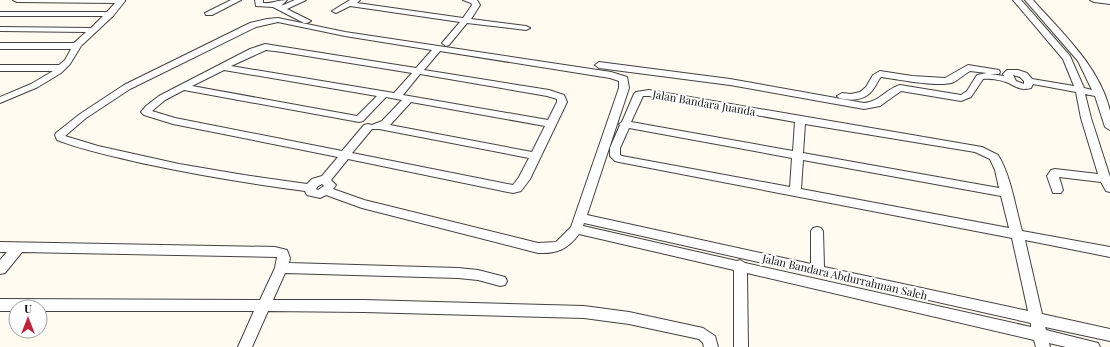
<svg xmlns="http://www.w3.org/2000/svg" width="1110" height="347" font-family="'Playfair Display',serif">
	<rect width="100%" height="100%" fill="#fffbf1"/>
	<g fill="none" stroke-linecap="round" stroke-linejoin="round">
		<defs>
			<g id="minor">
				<path d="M13,0h112v1l-12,15 -32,30 -11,18 -9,9 -23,14 -38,16v-6l31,-13 22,-13h-53v-6h59l6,-5 6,-11h-71v-6h74l12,-11 -86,-1v-4l91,1 12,-12h-103v-4h107l8,-9 -98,-1z"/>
				<path d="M231,0h10l-29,15h-6l-1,-2z"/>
				<path d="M255,0h8v3c8,1 15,-3 24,-3l-6,6 14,-6h11l-19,9 24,12 -4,2h-3l-31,-16 -17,-1z"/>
				<path d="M350,0h10l-3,3 106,15 9,-13 -1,-2 -8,-3h14l3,5 -9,14 55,7 4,2 -4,2 -59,-7 -18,22 -3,1 -4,-3 18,-21 -110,-16 -14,7 -4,-2z"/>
				<path d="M1013,0h8l49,56 14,32 8,2 -14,-29 -53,-61h8c29,33 67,67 77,111 0,6 0,13 0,19l-5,-3 -10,-31 -10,-2 6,24 19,59v15l-4,-1 -5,-9 -42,-5 4,13 -2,3h-8l-6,-17 4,-6 4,-1 43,5 -17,-56 -5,-26 -43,-8 -2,4c-12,3 -15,-2 -25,-6 -6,-2 -17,-4 -23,-3l-12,18 -10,4 -60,-10 -21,15 -16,3 -134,-24 -131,-17 -4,-3 4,-3 131,17 134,24c15,-1 22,-14 36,-18l61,10 6,-4 10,-16 10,-2 -17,-2c-5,3 -11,8 -16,11 -14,6 -57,-3 -73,-5 -3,3 -4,7 -7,11 -8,13 -22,13 -35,10l-2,-2 5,-3 9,1 9,-2 6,-5 7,-12 7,-4 32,5 33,2 23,-13 31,5 1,2 -1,2h-9l14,2 -1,-2 4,-4h11l9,3 5,6 42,7 -11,-27zM1013,75l7,2 4,4v3l-8,-3z"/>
				<path d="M1090,0h20v4l-16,-2z"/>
				<path d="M278,18l67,14 266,40 16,5 2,11 -42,127 224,49v-33l2,-3 4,-1 4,1 2,3 1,36 204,44 -16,-73 -393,-76 -4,-1 -5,-5v-8l10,-23 -1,-1 3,-2 12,-28 2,-2 13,-2 333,57 16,8c13,21 17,51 24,76l88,16v10l-85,-17 17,74 68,15v12l-65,-14 1,3 52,13 2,4h-34l-17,-4 1,4h-14l-2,-7 -287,-67 1,74h-14v-77l-155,-36c-11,15 -22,20 -41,19l-176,-45 -36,-13 -6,3 -13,-3 -2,-4c-53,-7 -107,-16 -159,-27 -30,-7 -60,-13 -89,-24l-2,-5 1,-2 24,-19 44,-29 126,-62 17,-4zM278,22l67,14 87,14 -16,18 -151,-24 -15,5 -91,47 -13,10 -5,6 3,3 29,9 165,33 -16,19 -10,3 -5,5 -63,-9 -65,-11 -81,-18 -33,-10 21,-18 44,-29 126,-62zM266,50l16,2 130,21 -18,20 -163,-27zM440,51l170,27 9,3v7l-48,139 -15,15 -18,1 -174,-43 -31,-11 3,-4 -5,-5 17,-21 165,34 8,-2 9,-12 37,-77 -3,-7 -15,-5 -125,-20zM224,70l153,26 -20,20 -165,-30zM420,74l127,22 10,3v3l-9,18 -145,-25zM184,90l175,32 4,-1 23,-24 16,3 -20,21 -10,4 -4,-1 -4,1 -22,26 -167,-33 -23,-7 13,-11zM643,96h6l146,26 -2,29 -162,-29zM411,102l134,24 -13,26 -142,-27zM805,124l170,28 15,7 5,11 4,18 -196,-35zM629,128l163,30 -2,29 -168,-31 -2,-1v-7zM372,129h7l150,29 -10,19 -6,8 -161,-32zM803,160l198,36 8,32 -208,-39zM322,184l2,2 -6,4 -2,-1 2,-3zM584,223l447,100v4l-286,-64 -5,-3 -3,1 -154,-35z"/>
				<path d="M0,242l275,5 12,3 3,8 -1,5 169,5 20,2 27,7 2,4 -2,4 -5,1 -22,-6 -20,-2 -173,-5 -12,27h91l220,6 45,6 74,16 12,8 3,11h-14l-1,-4 -4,-4 -70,-15 -45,-6 -220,-6 -96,-1 -16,36h-14l16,-36h-214v-4h-24v4h-16v-12l260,1 15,-32 2,-11 -255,-5 -17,21 -5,1v-14l7,-8h-7z"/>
			</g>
		</defs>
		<use href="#minor" stroke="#424242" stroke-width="2"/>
		<use href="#minor" fill="#fff" fill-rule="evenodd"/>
	</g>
	<g text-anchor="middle" stroke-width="4" stroke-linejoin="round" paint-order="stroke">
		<g font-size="11" fill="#0f0f0f" stroke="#fff">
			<text transform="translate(704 103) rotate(10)" y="4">Jalan Bandara Juanda</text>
			<text transform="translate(845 277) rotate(13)" y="4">Jalan Bandara Abdurrahman Saleh</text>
		</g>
	</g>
	<g transform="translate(28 319)"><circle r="19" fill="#ffffff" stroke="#9f9f9f"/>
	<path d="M0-3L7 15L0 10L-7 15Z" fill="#c2243d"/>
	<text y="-6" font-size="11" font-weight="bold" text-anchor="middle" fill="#0f0f0f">U</text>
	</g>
</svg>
